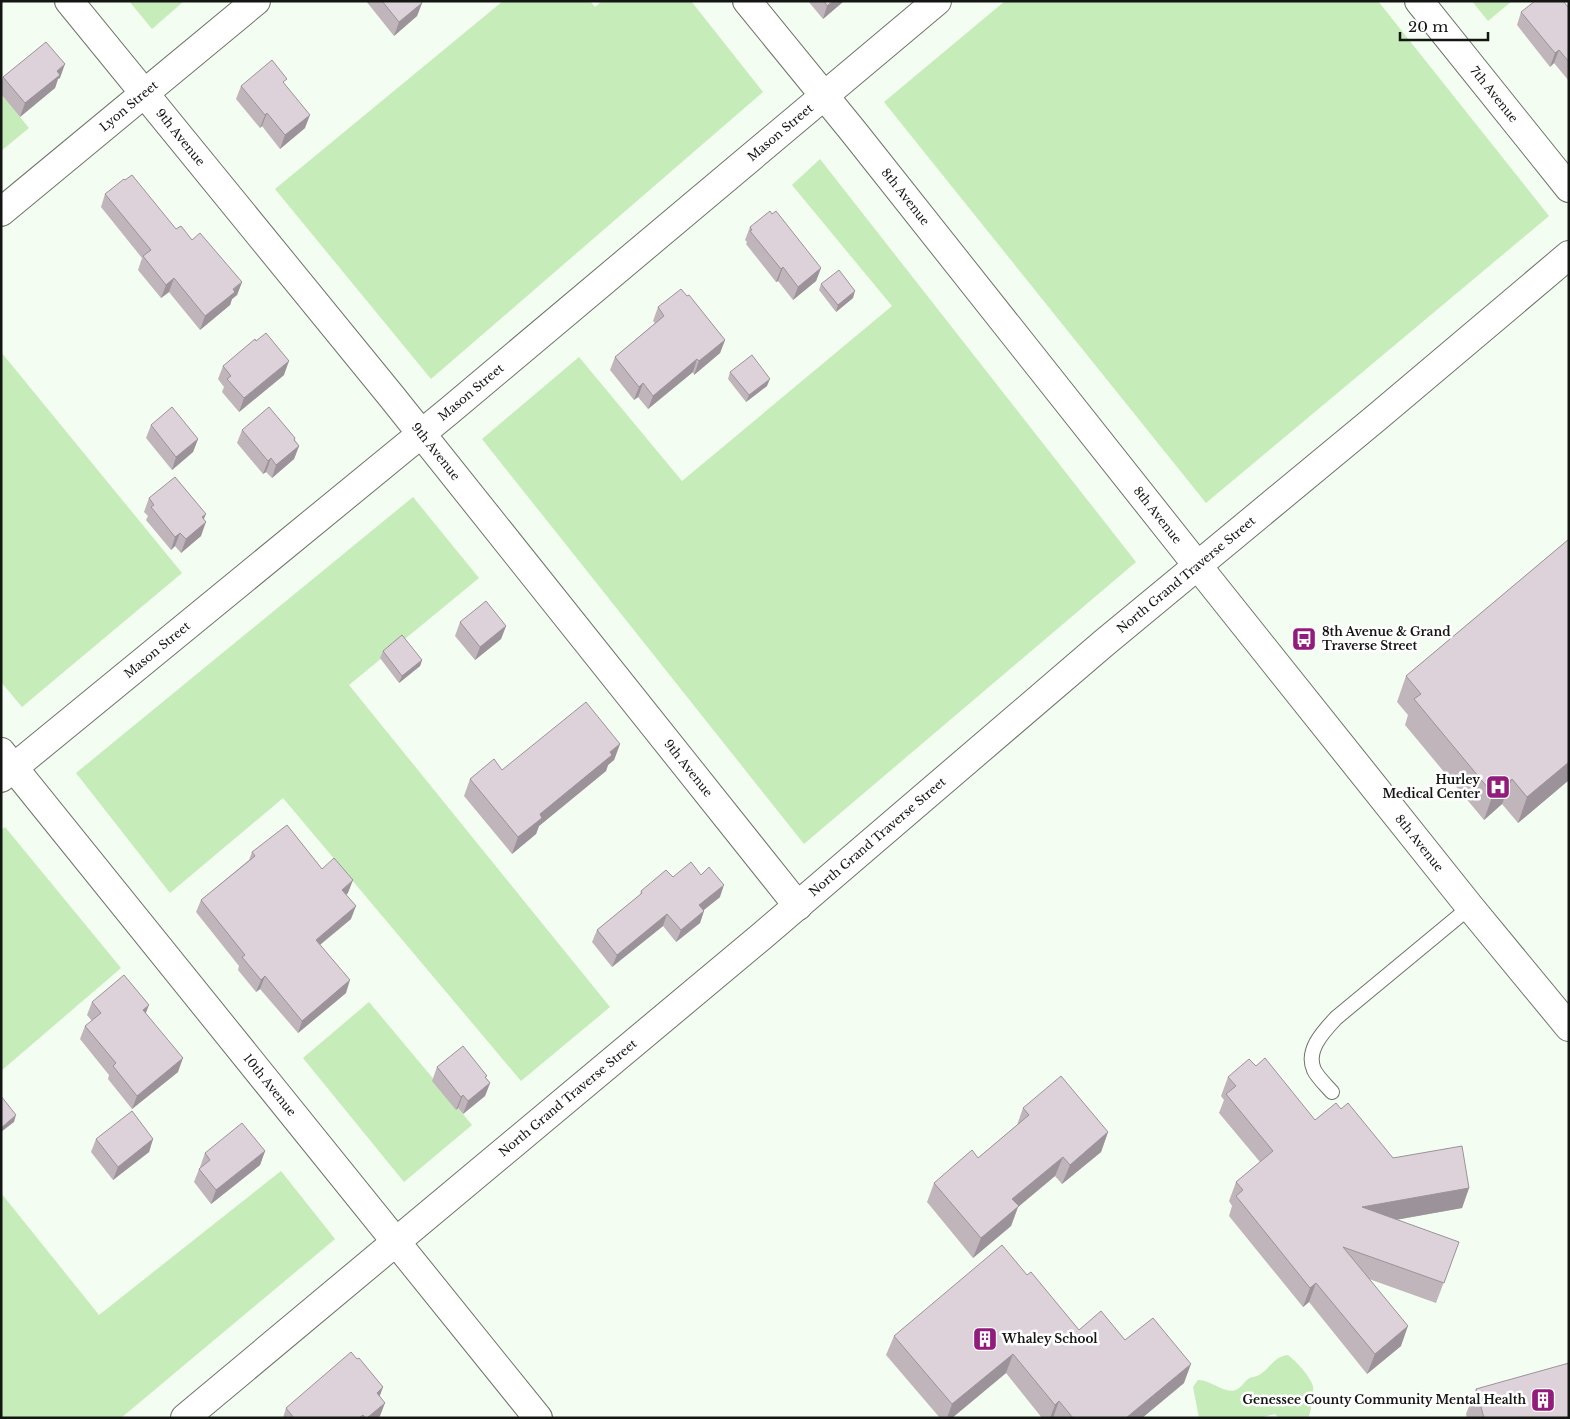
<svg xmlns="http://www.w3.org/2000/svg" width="1570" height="1419" font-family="'Libre Baskerville',serif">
	<rect width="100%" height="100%" fill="#f4fdf1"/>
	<g fill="#c5ecb9">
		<path d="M129,1h55l-32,28z"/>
		<path d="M503,1h87l5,6 7,-6h89l72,91 -332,287 -156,-190z"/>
		<path d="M1005,1h373l171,215 -343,287 -322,-401z"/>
		<path d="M1472,1h40l-24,20z"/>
		<path d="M1,94l28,34 -28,23z"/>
		<path d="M820,159l316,403 -332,282 -322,-405 97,-82 103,124 210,-175 -100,-121z"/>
		<path d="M1,352l181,221 -160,134 -21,-25z"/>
		<path d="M413,497l66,81 -130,107 261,322 -89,74 -238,-283 -113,95 -94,-120z"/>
		<path d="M5,827l116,141 -120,103v-241z"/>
		<path d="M369,1002l103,123 -68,57 -101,-124z"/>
		<path d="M281,1171l54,68 -214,179h-120v-225l98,122z"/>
		<path d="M1288,1355c9,7 21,20 25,31 1,7 -2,26 -5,32h-29l-4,-4 -16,4h-60l-6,-31 5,-7c12,-1 25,14 38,10 5,-2 8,-8 12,-11 3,-2 7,-2 11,-4 11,-6 15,-19 29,-20z"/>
	</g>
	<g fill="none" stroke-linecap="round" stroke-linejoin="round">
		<defs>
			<path id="lane" d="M1332,1092c-6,-7 -14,-14 -18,-22 -9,-20 10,-39 22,-52l134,-111"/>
			<g id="street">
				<path id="s1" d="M69,1l323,396 406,509"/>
				<path id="s2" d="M747,1l106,130 344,434"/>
				<path id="s3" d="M1419,1l150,187"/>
				<path id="s4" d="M1,212l255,-211"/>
				<path id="s5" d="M1,752l537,666"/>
				<path id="s6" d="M1,778l448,-367 488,-410"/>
			</g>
			<g id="secondary">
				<path id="s7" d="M1197,565l273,342 99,120"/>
				<path id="s8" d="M185,1418l577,-482 342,-293 272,-225 193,-163"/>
			</g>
		</defs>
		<use href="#lane" stroke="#6d756a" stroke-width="16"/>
		<use href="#street" stroke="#6d756a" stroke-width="30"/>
		<use href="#secondary" stroke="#6d756a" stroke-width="30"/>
		<use href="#lane" stroke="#fff" stroke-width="14"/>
		<use href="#street" stroke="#fff" stroke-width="28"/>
		<use href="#secondary" stroke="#fff" stroke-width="28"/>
	</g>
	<g fill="#bfb5bb">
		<path d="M366,1h55l1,2 -5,13 -23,20z"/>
		<path d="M808,1h36l-21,18z"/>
		<path d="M1569,8v73l-15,-18 -4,4 -33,-42 4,-13z"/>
		<path d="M3,77l57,1 -2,1 -3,9 -35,29 -19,-23v-12z"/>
		<path d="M285,85l20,43 -25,21 -18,-23 -2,2 -24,-29 5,-13z"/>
		<path d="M105,194l71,35 16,11 50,42 -5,13 -5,4 -2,6 -30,25 -31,-38 -8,6 -23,-28 4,-12 -41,-51z"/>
		<path d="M750,227l71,41 -5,13 -23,19 -15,-19 -2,1 -30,-38 1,-2 -2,-2z"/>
		<path d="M821,284l32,14 -17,14 -17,-22z"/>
		<path d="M687,296l38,44 -5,13 -26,22 -1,-3 -45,37 -10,-12 -4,3 -24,-30 5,-13 40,-34 -2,-2 5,-14z"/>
		<path d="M223,366l61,9 -45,37 -17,-20 2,-5 -6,-8z"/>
		<path d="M730,372l37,14 -21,16 -18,-23z"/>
		<path d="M151,425l47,14 -5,13 -21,18 -26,-32z"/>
		<path d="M242,430l53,8v2l4,6 -5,13 -22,19 -6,-6 -3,2 -26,-31z"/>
		<path d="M149,498l55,21 -3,17 -20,17 -6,-7 -4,4 -25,-30 2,-4 -4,-4z"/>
		<path d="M1569,539v241l-51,43 -16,-19 -18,16 -79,-95 3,-10 -11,-13 9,-26z"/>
		<path d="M460,622l46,4 -5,13 -26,21 -20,-24z"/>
		<path d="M383,651l39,9 -2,6 -21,17 -19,-25z"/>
		<path d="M620,744l-6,16 -6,5 -2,6 -67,55 -3,8 -24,20 -48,-58 6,-17 32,-9z"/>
		<path d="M252,852l70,17 26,24 -2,2 5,24 -31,26 26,48 -48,40 -38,-44 -4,3 -18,-22 1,-4 -43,-54 5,-12 48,-40z"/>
		<path d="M673,877l47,20 -16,13 -4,13 -24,19 -13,-16 -51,41 -20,-25 5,-12 43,-35 1,-4z"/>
		<path d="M92,1002l54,12 32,58 -46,37 -24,-30 1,-4 -29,-36 5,-13 7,-5 -5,-6z"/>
		<path d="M1256,1066l59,54 26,-11 52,49 76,30 -7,20 -66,12 63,22 -23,61 -67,-24 32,67 -34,28 -58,-72 -6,5 -74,-91 3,-10 -3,-5 7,-19 24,-20 -41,-49 5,-13 -3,-4 7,-19z"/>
		<path d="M437,1067l49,11 4,5 -5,13 -22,18 -5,-6 -2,2 -24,-29z"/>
		<path d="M1023,1108l85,24 -7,20 -39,32 -7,-8 -37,31 -7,19 -38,32 -46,-56 7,-19 44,-25 39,-33z"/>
		<path d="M96,1139h57l-4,13 -36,28 -22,-28z"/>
		<path d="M265,1151l-5,14 -49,39 -17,-22 5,-13 2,-1 -1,-1 5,-14z"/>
		<path d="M1027,1275l52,55 46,10 59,43 -42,35h-100l-36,-45 -54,45h-12l-54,-63 8,-19z"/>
		<path d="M1476,1389l93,29h-102l-1,-4z"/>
		<path d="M380,1397v19l-2,2h-95l3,-10z"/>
	</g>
	<g fill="#9b9399">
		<path d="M833,1h11l-21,18 4,-13z"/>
		<path d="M422,3l-5,13 -23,20 5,-14z"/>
		<path d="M1559,50l-5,13 -4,4 5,-14z"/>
		<path d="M65,64l-5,14 -2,1 -3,9 -35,29 5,-14 32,-32z"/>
		<path d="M267,113l-5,13 -2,2 5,-13z"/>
		<path d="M310,115l-5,13 -25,21 5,-14z"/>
		<path d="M783,267l-5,14 -2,1 5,-13z"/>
		<path d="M821,268l-5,13 -23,19 5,-13z"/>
		<path d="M174,278l-5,14 -8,6 5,-13z"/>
		<path d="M242,282l-5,13 -5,4 -2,6 -30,25 5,-14z"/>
		<path d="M855,291l-2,7 -17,14 2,-7z"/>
		<path d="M725,340l-5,13 -26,22 5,-14z"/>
		<path d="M697,359l-4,13 -45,37 5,-13z"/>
		<path d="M289,361l-5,14 -45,37 5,-14z"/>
		<path d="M770,379l-3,7 -21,16 3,-7z"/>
		<path d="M643,383l-5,14 -4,3 5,-13z"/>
		<path d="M198,439l-5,13 -21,18 4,-13z"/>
		<path d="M299,446l-5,13 -22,19 4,-13z"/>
		<path d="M271,458l-5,14 -3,2 5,-13z"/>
		<path d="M206,514l-5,12 5,-4 -5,14 -20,17 5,-14 16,-22z"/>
		<path d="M180,533l-5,13 -4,4 4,-13z"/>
		<path d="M506,626l-5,13 -26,21 5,-13z"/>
		<path d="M422,660l-2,6 -21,17 3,-7z"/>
		<path d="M620,744l-6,16 -6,5 -2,6 -67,55 -3,8 -24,20 6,-17 22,-23z"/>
		<path d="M1569,762v18l-51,43 9,-26z"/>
		<path d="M1512,779l-10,25 -18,16 9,-26z"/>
		<path d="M353,880l-5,13 -11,9 5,-12z"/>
		<path d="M724,885l-4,12 -25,20 4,-12z"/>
		<path d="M356,906l-5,13 -40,33 5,-12z"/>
		<path d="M704,911l-4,12 -24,19 5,-12z"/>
		<path d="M667,914l-4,12 -51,41 5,-12z"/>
		<path d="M265,976l-5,13 -4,3 5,-12z"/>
		<path d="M350,980l-4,13 -48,40 4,-12z"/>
		<path d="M149,1005l-5,13 -1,-8z"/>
		<path d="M183,1058l-5,14 -46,37 5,-13z"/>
		<path d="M490,1083l-5,13 -22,18 5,-13z"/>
		<path d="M463,1095l-5,13 -2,2 5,-13z"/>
		<path d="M16,1115l-2,7 -13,10v-4z"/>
		<path d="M1108,1132l-7,20 -39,32 8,-19z"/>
		<path d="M153,1139l-4,13 -36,28 5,-13z"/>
		<path d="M265,1151l-5,14 -49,39 5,-14z"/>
		<path d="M1063,1157l-8,19 -37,31 -7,19 -38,32 8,-20 31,-39z"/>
		<path d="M1469,1188l-7,20 -107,19 7,-20z"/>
		<path d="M1316,1283l-7,19 -6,5 7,-19z"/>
		<path d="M1408,1326l-7,20 -34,28 8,-20z"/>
		<path d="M1013,1354l-7,19 -54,45h-5l5,-14z"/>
		<path d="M1191,1364l-7,19 -42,35h-16z"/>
		<path d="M383,1387l-5,14 -1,-8z"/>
		<path d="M1059,1401l-6,17h-3l5,-13z"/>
		<path d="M385,1403l-5,13 -2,2h-11z"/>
	</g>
	<g fill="#ded2da" stroke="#9b9399">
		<path d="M382,1h39l1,2 -23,19z"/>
		<path d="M824,1h9l-6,5z"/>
		<path d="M1535,1h28l6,7v54l-10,-12 -4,3 -34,-41z"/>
		<path d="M46,42l19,22 -8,7 3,4 -35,28 -22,-26z"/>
		<path d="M272,60l15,19 -4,3 27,33 -25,20 -18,-22 -2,2 -24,-29z"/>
		<path d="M132,175l44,54 5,-3 11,14 8,-7 42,49 -9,7 2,3 -30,24 -31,-38 -8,7 -23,-29 8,-6 -46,-56 19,-15 1,1z"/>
		<path d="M770,211l2,3 4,-3 45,57 -23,19 -15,-20 -2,2 -31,-38 2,-1 -2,-3z"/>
		<path d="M839,270l16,21 -17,14 -17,-21z"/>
		<path d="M681,289l6,7 2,-1 36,45 -26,21 -2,-2 -44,37 -10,-13 -4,4 -24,-30 49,-41 -6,-9z"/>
		<path d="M266,333l23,28 -45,37 -17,-19 4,-3 -8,-10 32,-27 1,2z"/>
		<path d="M752,355l18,24 -21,16 -19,-23z"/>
		<path d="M172,407l26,32 -22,18 -25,-32z"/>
		<path d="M269,407l26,31 -1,2 5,6 -23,19 -5,-7 -3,3 -26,-31z"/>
		<path d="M175,477l31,37 -4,3 4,5 -20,17 -6,-6 -5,4 -24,-30 3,-2 -5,-7z"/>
		<path d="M1569,539v223l-42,35 -15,-18 -19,15 -79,-95 7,-5 -15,-18z"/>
		<path d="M486,601l20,25 -26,21 -20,-25z"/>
		<path d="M402,635l20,25 -20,16 -19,-25z"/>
		<path d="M586,702l34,42 -10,8 2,3 -72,59 2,4 -24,19 -48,-58 24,-20 8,11z"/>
		<path d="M287,825l35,44 12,-11 19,22 -11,10 14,16 -40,34 34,40 -48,41 -37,-45 -4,4 -19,-23 3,-2 -44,-55 54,-44 -3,-4z"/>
		<path d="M691,862l10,13 8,-8 15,18 -25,20 5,6 -23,19 -14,-16 -50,41 -20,-25 45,-37 -1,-2 25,-21 7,7z"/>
		<path d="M124,975l25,30 -6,5 40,48 -46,38 -24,-30 3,-3 -31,-37 16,-13 -9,-11z"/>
		<path d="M463,1046l24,30 -2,1 5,6 -22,18 -5,-6 -2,2 -24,-30z"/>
		<path d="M1265,1058l50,62 21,-17 5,6 7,-6 45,55 69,-12 7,42 -107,19 97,35 -15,41 -101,-36 65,79 -33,28 -59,-71 -6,5 -74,-92 7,-6 -7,-8 37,-31 -47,-57 10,-8 -8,-9 21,-18 7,7z"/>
		<path d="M1061,1076l47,56 -38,33 -7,-8 -51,42 7,7 -38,32 -47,-55 38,-33 6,8 51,-43 -6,-7z"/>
		<path d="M1,1096l15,19 -15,13z"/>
		<path d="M132,1111l21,28 -35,28 -22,-28z"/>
		<path d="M242,1123l23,28 -49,39 -17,-21 11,-9 -5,-7z"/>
		<path d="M1002,1245l25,30 4,-3 48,58 22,-19 24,29 28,-22 38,46 -65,54h-53l-14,-17 -4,4 -42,-51 -61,50 -58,-68z"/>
		<path d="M351,1352l6,7 2,-1 24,29 -6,6 8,10 -18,15h-1l-3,-3 -4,3h-65l-8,-10z"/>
		<path d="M1569,1363v55h-85l-8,-29z"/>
	</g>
	<defs>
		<symbol id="bus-square" viewBox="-11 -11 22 22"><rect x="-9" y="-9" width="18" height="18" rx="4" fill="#911c7c" stroke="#fff"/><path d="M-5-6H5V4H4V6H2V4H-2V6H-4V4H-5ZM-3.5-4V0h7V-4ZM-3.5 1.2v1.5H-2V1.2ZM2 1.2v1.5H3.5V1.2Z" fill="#fff"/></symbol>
		<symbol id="hospital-square" viewBox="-11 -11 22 22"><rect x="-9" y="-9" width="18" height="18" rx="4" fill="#911c7c" stroke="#fff"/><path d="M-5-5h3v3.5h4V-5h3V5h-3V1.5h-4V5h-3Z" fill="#fff"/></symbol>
		<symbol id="building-square" viewBox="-11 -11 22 22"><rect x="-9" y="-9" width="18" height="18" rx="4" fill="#911c7c" stroke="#fff"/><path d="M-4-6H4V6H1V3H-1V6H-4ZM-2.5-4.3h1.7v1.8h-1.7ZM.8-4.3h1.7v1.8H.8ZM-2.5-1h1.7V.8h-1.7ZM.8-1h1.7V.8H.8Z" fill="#fff"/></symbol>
	</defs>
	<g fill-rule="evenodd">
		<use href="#bus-square" x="1290" y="625" width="28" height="28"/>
		<use href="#hospital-square" x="1484" y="773" width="28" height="28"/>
		<use href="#building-square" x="971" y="1325" width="28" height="28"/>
		<use href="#building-square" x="1529" y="1386" width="28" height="28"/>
	</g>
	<g text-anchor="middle" stroke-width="5" stroke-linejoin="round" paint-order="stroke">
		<g font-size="12" fill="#131612" stroke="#fff">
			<text dy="4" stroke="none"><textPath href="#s3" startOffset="120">7th Avenue</textPath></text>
			<text dy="4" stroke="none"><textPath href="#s4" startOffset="166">Lyon Street</textPath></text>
			<text dy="4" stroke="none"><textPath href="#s6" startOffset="1012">Mason Street</textPath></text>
			<text dy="4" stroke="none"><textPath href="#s1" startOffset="176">9th Avenue</textPath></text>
			<text dy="4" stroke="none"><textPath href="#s2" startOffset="252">8th Avenue</textPath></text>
			<text dy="4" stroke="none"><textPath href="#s6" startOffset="608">Mason Street</textPath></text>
			<text dy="4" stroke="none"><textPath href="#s1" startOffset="581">9th Avenue</textPath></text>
			<text dy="4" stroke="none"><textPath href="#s2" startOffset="658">8th Avenue</textPath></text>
			<text dy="4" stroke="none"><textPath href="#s8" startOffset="1309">North Grand Traverse Street</textPath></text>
			<text dy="4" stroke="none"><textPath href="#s6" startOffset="202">Mason Street</textPath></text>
			<text dy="4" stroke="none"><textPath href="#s1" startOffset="986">9th Avenue</textPath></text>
			<text dy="4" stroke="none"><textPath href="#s8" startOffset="904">North Grand Traverse Street</textPath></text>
			<text dy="4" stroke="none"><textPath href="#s7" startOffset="356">8th Avenue</textPath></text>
			<text dy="4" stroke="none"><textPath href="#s5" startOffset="428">10th Avenue</textPath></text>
			<text dy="4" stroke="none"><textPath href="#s8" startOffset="499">North Grand Traverse Street</textPath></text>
		</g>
		<g font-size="12" font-weight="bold" fill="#131612" stroke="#fff" text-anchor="start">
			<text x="1322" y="636">8th Avenue &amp; Grand<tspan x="1322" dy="14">Traverse Street</tspan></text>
			<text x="1480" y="784" text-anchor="end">Hurley<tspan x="1480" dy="14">Medical Center</tspan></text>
			<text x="1002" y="1343">Whaley School</text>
			<text x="1526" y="1404" text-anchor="end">Genessee County Community Mental Health</text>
		</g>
	</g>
	<rect width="1570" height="1419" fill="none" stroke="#131612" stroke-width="5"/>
	<path d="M1400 32v8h88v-8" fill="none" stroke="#131612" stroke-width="2.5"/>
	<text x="1408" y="32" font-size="15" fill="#131612" stroke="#ffffff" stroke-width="4" paint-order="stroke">20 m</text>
</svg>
